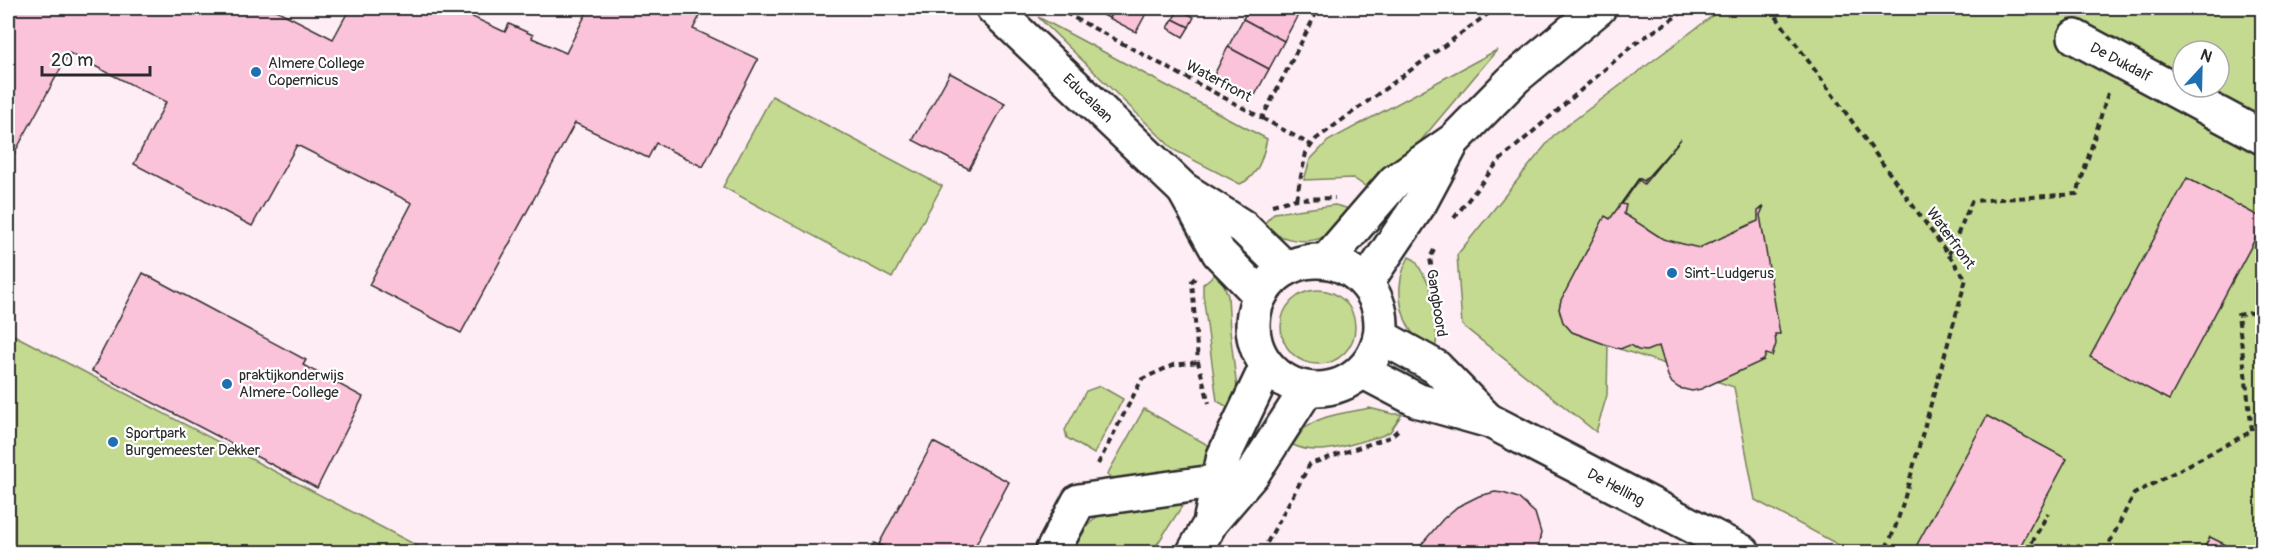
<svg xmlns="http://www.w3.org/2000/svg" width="2270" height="560" font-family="Pangolin,sans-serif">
	<rect width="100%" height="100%" fill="#feedf4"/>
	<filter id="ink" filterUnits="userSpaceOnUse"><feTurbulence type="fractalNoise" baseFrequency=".0167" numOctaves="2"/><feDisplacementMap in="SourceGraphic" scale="12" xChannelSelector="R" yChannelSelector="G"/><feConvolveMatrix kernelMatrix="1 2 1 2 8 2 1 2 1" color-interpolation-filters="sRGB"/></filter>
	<g filter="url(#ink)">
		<g fill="#c4da90" stroke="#78825e" stroke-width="1.5" fill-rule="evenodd">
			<path d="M1723,8h539v544h-410l-97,-52 -21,-113 -126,-42 -1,50 -11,37 -134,-107 -5,-70 96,-119zM2183,51h36v36h-36z"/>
			<path d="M1038,17l229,122c-4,18 -9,38 -27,45l-66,-34z"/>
			<path d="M1497,50l-79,94 -47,46 -18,-12 -49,2 6,-20 18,-19z"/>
			<path d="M772,96l170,90 -50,92 -169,-91z"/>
			<path d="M1335,205l11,3 6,5c-7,7 -13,15 -21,20 -22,15 -50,6 -70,-6l13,-14z"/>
			<path d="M1409,257l6,3 15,26 7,52 -3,16c-6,-5 -14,-10 -18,-16 -18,-23 -22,-55 -7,-81z"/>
			<path d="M1219,271l9,25 2,35 7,58 -6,20 -14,-8 -14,-107v-10z"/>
			<circle cx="1318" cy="327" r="37"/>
			<path d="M8,332l421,220h-421z"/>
			<path d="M1100,386l23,13 -29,55 -27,-16 -2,-8 21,-39z"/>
			<path d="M1369,408l24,6h9l-12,18 -9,4c-29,7 -60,22 -88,9 3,-5 7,-12 11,-16 17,-15 44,-16 65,-21z"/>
			<path d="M1144,409l71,40 -10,20 -79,15 -19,-9z"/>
			<path d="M1190,494l-38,58 -12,-4 -3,4h-65l16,-27 12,-11z"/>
		</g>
		<g fill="#fbc3d9" stroke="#2b2b2b" stroke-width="1.5">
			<path d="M8,8h264l61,31 17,-31h122l-4,7 37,17 4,-8 24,11 -1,3 34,15 23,-45h115l-11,21 65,30 -55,108 -47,-24 -8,15 -73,-35 -114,210 -92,-48 43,-82 -115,-58 -45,81 -118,-62 32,-62 -97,-49 -61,112z"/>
			<path d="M1089,8h26l-6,10z"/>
			<path d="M1115,8h34l-13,24 -27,-14z"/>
			<path d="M1249,8h39l11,5 -15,28 -41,-22z"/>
			<path d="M1179,9l15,8 -5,10 -16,-8z"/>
			<path d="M1173,19l16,8 -6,10 -15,-9z"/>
			<path d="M1243,19l41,22 -15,28 -41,-22z"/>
			<path d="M1228,47l41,22 -15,28 -40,-22z"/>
			<path d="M950,73l55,30 -36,66 -56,-29z"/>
			<path d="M1681,139l-37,45 -5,-4 -17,24 4,1 -2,9 39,25 36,9 59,-27v-10l6,-5 -4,9 20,119h-5l1,10 -4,12 -6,-2 -2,6 -63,29 -9,2 -13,-3 -7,-5 -4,-7 -9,-30 -13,5 -8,-1 -8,-5 -10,4 -13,-4 -35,-13 -9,-10 -4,-13 2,-9 44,-84 5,3 29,-41 5,3z"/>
			<path d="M2187,178l75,40v8l-93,174 -79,-43z"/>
			<path d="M143,273l163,87 -3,5 60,32 -46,91 -225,-117z"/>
			<path d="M1987,416l80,43 -50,93h-104z"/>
			<path d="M933,442l76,40 -37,70h-78l-15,-8z"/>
			<path d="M1495,492l8,1 15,5 17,15 6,20 -4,19h-122l28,-33 14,-12 22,-11z"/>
			<path d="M2210,537l30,15h-38z"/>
			<path d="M874,543l18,9h-23z"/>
		</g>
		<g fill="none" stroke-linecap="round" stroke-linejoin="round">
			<defs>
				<g id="minor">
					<path d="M993,8l190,181 60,38 43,42"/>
					<path d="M2075,37l187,100"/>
					<path d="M1184,190l35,63 41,42"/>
					<path d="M1380,336l56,31 52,53"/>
					<path d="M1362,371l57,30 71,20 253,131"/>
					<path d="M1052,552l27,-51 141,-20"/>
				</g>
				<g id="secondary">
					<circle cx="1317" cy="325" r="64"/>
					<path d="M1326,261l69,-80 59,-41 62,-63 83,-69"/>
					<path d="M1366,283l54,-80 30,-56"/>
					<path d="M1211,518l13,-62 43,-90"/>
					<path d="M1194,552l17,-30 42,-49 54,-84"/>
				</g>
			</defs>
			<use href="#minor" stroke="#2b2b2b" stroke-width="38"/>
			<use href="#secondary" stroke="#2b2b2b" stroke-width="38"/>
			<g stroke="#2b2b2b" stroke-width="4" stroke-dasharray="6 4.5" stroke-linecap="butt">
				<path d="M1056,8l206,110 57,-110"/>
				<path d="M1770,8l196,271 -64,228 -8,24 -10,21"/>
				<path d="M1262,118l49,27"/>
				<path d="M1296,199l10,-46 10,-14 180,-131"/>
				<path d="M1272,205l24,-6 39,-1"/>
				<path d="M1454,218l44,-56 135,-117 56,-37"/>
				<path d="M1434,250l-4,8 12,73"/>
				<path d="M1949,254l23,-53 105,-7 31,-101"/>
				<path d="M1195,278l-3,3 6,81 11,41"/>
				<path d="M1098,464l44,-85 31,-14 25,-3"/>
				<path d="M1262,552l48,-88 80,-27 8,-7"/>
				<path d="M2027,552l21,-39"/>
				<path d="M2105,552l29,-58 118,-63 -14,-116 24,-4"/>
			</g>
			<use href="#minor" stroke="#fff" stroke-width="33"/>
			<use href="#secondary" stroke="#fff" stroke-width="33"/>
		</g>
	</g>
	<g fill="#1f6fb2" stroke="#fff" stroke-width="2">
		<circle cx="256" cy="72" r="6"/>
		<circle cx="1672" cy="273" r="6"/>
		<circle cx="227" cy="384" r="6"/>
		<circle cx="113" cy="442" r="6"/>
	</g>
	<g text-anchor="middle" stroke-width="4.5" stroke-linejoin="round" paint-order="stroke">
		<g font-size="15" fill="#2b2b2b" stroke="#fff">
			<text transform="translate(2121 62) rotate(28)" y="5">De Dukdalf</text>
			<text transform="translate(1219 81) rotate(28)" y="5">Waterfront</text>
			<text transform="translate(1088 98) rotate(44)" y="5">Educalaan</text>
			<text transform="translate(1951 238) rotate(54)" y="5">Waterfront</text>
			<text transform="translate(1437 303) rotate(81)" y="5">Gangboord</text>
			<text transform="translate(1616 487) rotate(28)" y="5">De Helling</text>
		</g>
		<g font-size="15" fill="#2b2b2b" stroke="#fff" text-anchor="start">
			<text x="268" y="68">Almere College<tspan x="268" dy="17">Copernicus</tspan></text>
			<text x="1684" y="278">Sint-Ludgerus</text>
			<text x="239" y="380">praktijkonderwijs<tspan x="239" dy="17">Almere-College</tspan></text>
			<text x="125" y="438">Sportpark<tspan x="125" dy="17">Burgemeester Dekker</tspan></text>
		</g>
	</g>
	<rect width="2270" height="560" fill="none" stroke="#fff" stroke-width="30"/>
	<rect x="15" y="15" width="2240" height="530" fill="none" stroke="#2b2b2b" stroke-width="2" filter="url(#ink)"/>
	<g transform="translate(2201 69) rotate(22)"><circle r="28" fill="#ffffff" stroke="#aaaaaa" stroke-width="1.5"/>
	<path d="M0-4.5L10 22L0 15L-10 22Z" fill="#1f6fb2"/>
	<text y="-9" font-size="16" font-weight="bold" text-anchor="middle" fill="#2b2b2b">N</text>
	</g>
	<path d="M42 66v9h108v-9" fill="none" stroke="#2b2b2b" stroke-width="3"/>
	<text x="51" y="66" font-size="18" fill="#2b2b2b" stroke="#ffffff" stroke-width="4.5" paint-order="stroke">20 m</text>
</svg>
